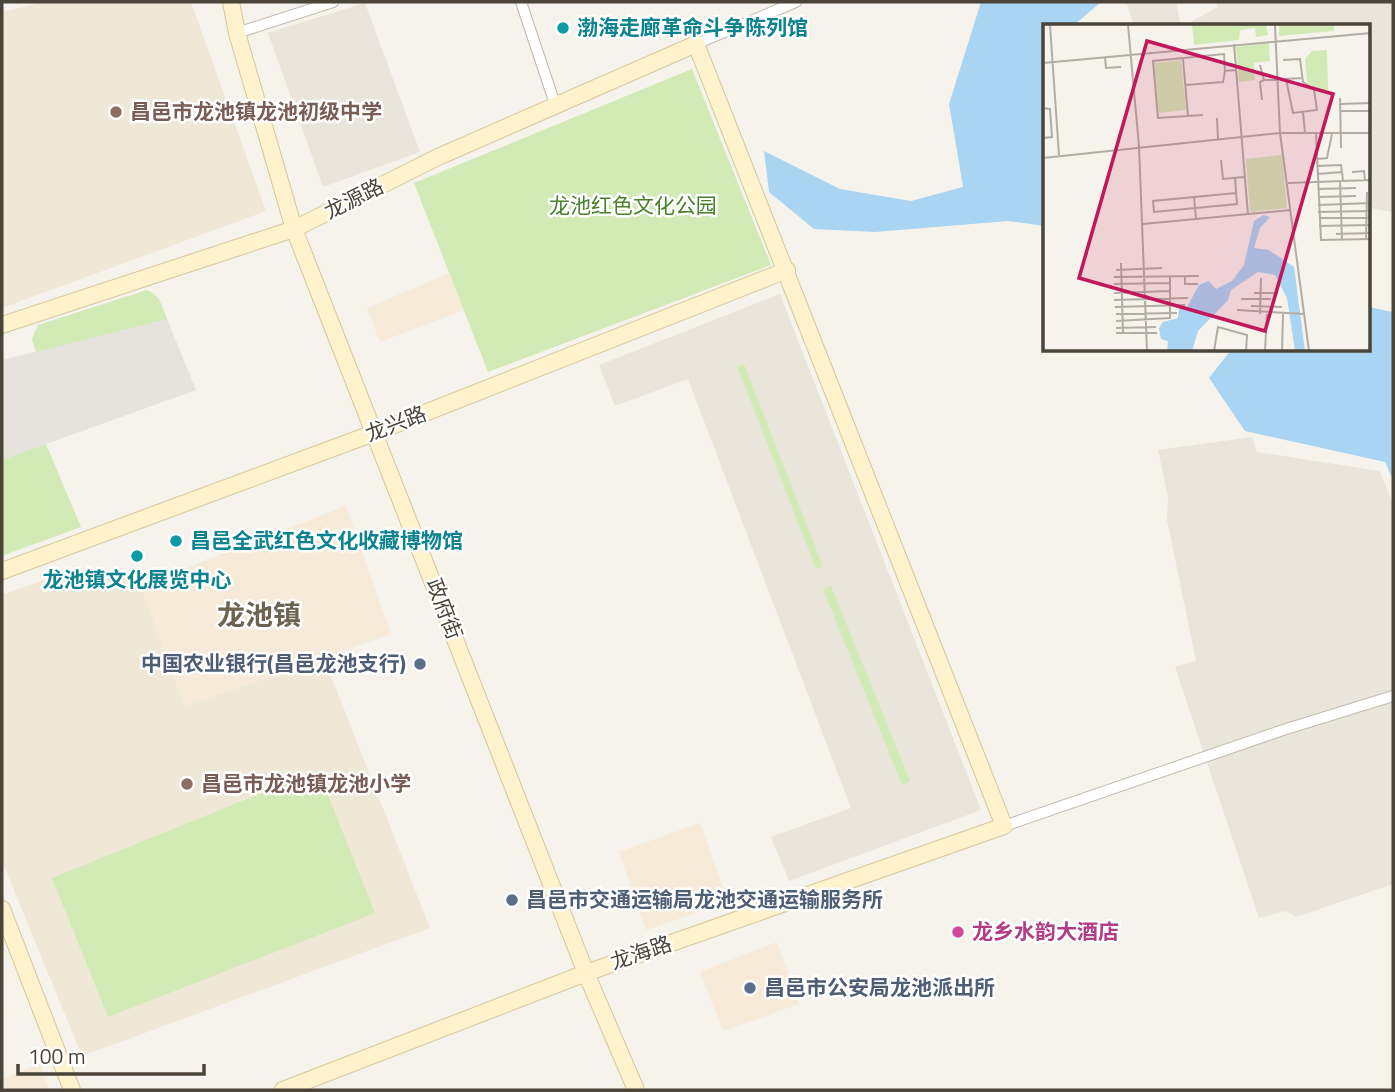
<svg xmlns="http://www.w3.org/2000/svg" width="1395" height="1092" font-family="'Titillium Web','Noto Sans SC',sans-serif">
	<rect width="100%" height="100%" fill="#f6f3ec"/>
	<g fill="#eae5da">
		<path d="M1126,2h50l5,24h-47z"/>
		<path d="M1216,2h177v210l-24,-4v2v-184h-186l35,-19z"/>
		<path d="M365,3l55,149 -97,35 -55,-154z"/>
		<path d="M780,294l201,516 -192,71 -18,-44 80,-29 -163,-429 -73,27 -16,-41z"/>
		<path d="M1252,437l5,15 123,19 13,34v379l-97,33 -10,-6 -27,7 -84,-251 21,-6 -29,-141 1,-23 -10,-47z"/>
	</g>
	<g fill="#f7ead8">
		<path d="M449,273l15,37 -84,32 -13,-34z"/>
		<path d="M346,506l45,128 -206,72 -45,-120z"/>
		<path d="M700,823l28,79 -82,28 -27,-78z"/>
		<path d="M777,942l22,62 -76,27 -23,-59z"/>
		<path d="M40,1064l9,26h-47v-11z"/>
	</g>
	<path fill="#e6e2dd" d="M167,319l29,71 -194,70v-100z"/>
	<g fill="#efe8d6">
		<path d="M44,2h147l75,209 -264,97v-296z"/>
		<path d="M78,568l8,19 48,-19 51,138 139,-48 106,270 -348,128 -80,-195v-266z"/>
	</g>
	<g fill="#d2eab5">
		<path d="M692,69l79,196 -283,107 -74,-189z"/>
		<path d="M147,290c14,6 15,16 20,29l-131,33 -4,-13 6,-14z"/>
		<path d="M744,364l79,203 -7,2 -79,-203z"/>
		<path d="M46,444l35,83 -79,29v-96z"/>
		<path d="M831,586l79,195 -8,4 -79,-196z"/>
		<path d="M318,770l57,143 -267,104 -56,-139z"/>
	</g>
	<g fill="#a9d4f2">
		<path d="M981,2h120l-28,24h-28v200l-37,-5 -133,11 -61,-3 -45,-37 -5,-41 76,38 71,12 52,-14 -14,-83z"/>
		<path d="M1369,307l24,5v168l-8,-18 -140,-31 -36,-53 22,-28h138z"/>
	</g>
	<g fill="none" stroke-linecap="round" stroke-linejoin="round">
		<defs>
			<g id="street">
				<path d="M521,2l34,102"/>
				<path d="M237,33l96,-31"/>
				<path d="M696,44l100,-42"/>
				<path d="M1004,826l279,-96 110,-34"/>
			</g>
			<g id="secondary">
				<path d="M231,2l6,31 57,196 292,744 50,117"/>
				<path d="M2,325l292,-96 144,-72 258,-113 308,782 -418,147 -303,117"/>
				<path d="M2,571l372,-138 413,-163"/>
				<path d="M2,909l70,181"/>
			</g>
		</defs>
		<use href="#street" stroke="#c2bbae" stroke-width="12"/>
		<use href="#secondary" stroke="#d6c79b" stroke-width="18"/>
		<use href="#street" stroke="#fff" stroke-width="10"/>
		<use href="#secondary" stroke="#fff3cd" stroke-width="16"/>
	</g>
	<g fill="#0f9aa8" stroke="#fff" stroke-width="2.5">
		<circle cx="563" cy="28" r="7"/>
		<circle cx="176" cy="541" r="7"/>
		<circle cx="137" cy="556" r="7"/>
	</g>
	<g fill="#8d6e63" stroke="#fff" stroke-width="2.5">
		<circle cx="116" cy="112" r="7"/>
		<circle cx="187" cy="784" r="7"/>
	</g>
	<g fill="#5c6f8a" stroke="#fff" stroke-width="2.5">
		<circle cx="420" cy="664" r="7"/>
		<circle cx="512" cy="900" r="7"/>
		<circle cx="750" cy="988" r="7"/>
	</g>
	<circle fill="#d1479c" stroke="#fff" stroke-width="2.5" cx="958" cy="932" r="7"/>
	<g text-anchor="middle" stroke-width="5" stroke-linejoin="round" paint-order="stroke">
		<g font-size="21" font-weight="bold" fill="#0d838f" stroke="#fff" text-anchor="start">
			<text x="577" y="35">渤海走廊革命斗争陈列馆</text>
			<text x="190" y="548">昌邑全武红色文化收藏博物馆</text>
			<text x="137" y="587" text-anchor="middle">龙池镇文化展览中心</text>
		</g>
		<g font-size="21" font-weight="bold" fill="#785e54" stroke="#fff" text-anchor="start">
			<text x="130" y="119">昌邑市龙池镇龙池初级中学</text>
			<text x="201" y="791">昌邑市龙池镇龙池小学</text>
		</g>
		<g font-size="21" fill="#4b4439" stroke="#fff">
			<text transform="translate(354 199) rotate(-27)" y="7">龙源路</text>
			<text transform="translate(396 424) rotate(-21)" y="7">龙兴路</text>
			<text transform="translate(444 609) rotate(69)" y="7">政府街</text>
			<text transform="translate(641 953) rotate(-19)" y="7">龙海路</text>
		</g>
		<g font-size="21" fill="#4a7f2a" stroke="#fff">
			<text x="633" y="213">龙池红色文化公园</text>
		</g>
		<g font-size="21" font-weight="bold" fill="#4e5e75" stroke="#fff" text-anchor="start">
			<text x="406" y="671" text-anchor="end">中国农业银行(昌邑龙池支行)</text>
			<text x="526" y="907">昌邑市交通运输局龙池交通运输服务所</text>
			<text x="764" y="995">昌邑市公安局龙池派出所</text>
		</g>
		<g font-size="21" font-weight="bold" fill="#b23c85" stroke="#fff" text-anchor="start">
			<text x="972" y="939">龙乡水韵大酒店</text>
		</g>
		<g font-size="28" font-weight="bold" fill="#6e6250" stroke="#fff">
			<text x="259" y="625">龙池镇</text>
		</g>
	</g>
	<g transform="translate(1043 24)">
		<rect width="327" height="327" fill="#f6f3ec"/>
		<path d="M149,1h74l2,10 -12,2 -1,-9 -15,2 -1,10 -45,5zM236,1h55v6l-55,5zM226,19l1,18 -16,2 1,17 -16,2 -3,-35zM284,26l1,40h-13l-8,-8 -2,-23 7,-8zM138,36l5,50 -27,3 -5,-50zM239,131l5,53 -37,4 -4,-53z" fill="#d2eab5"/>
		<path d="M220,191l7,2 -10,11 -6,20 15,2 25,17 11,84h-10l-8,-53 -12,-23 -17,-3 -27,18 -3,10 -30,31 -6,20h-25l1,-10 -7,-2 -2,-11 4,-6 15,-4 1,-10 8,-1 12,-22 10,-4 7,8 16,-8 12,-16 10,-44z" fill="#a9d4f2"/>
		<path fill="none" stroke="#b2ada4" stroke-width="2" d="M7,1l9,130M85,1l11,121 8,205M232,1l5,108 29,218M191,20l14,171M62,33l1,11 15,-1M140,35l5,57M240,36l17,-1 3,23 11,7 3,21 -24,3 -7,-34 16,-1M0,39l328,-30M217,41l4,15h14M142,61l38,-3 2,-11M297,74l1,50M219,76l-2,-18 4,-2M297,80l31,-1M0,84l7,1 2,28 -9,1M298,87h30M260,88l2,21M160,91l-45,3 -5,-57 71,-7 1,17 11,-1M174,94l1,21M273,109l5,107 50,-1M0,134l237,-25h91M274,135l10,-1 5,-24M178,136l2,19 21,-2M274,142l24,-1 2,15M309,148l12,-1 1,9M274,150l26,-2M192,154l2,26 -83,8 -1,-11 83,-8M297,158l2,58M245,159l83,-3M275,165l38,-1M151,173l2,22M275,173l38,-1M275,181l53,-2M275,188l53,-1M276,194h52M100,200l148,-14M276,202l52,-1M293,210l35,-1M323,215l1,-47M78,239l2,70M73,246l46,-2M142,252v8h13M71,253l85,-1M71,260l56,-1M71,269l56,-2M211,269h24M198,275h30M71,276l74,-2M208,282l31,1M72,283l70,-2M194,286l67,4M73,290l61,-1M217,290l1,-36M73,297l54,-3v-42M73,304l40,-1M73,309h41M171,327l4,-24 29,8 -1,16M222,327l2,-37M239,327l1,-37"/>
		<path fill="#c2185b" fill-opacity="0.15" stroke="#c2185b" stroke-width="3.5" d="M104,17l186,53 -68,237 -186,-53z"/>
		<rect width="327" height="327" fill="none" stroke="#4b4439" stroke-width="3.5"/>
	</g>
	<rect width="1395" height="1092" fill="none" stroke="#4b4439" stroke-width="7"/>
	<path d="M18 1064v10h186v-10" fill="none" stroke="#4b4439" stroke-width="3.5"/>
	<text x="28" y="1064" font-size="21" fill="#4b4439" stroke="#ffffff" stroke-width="5" paint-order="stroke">100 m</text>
</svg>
